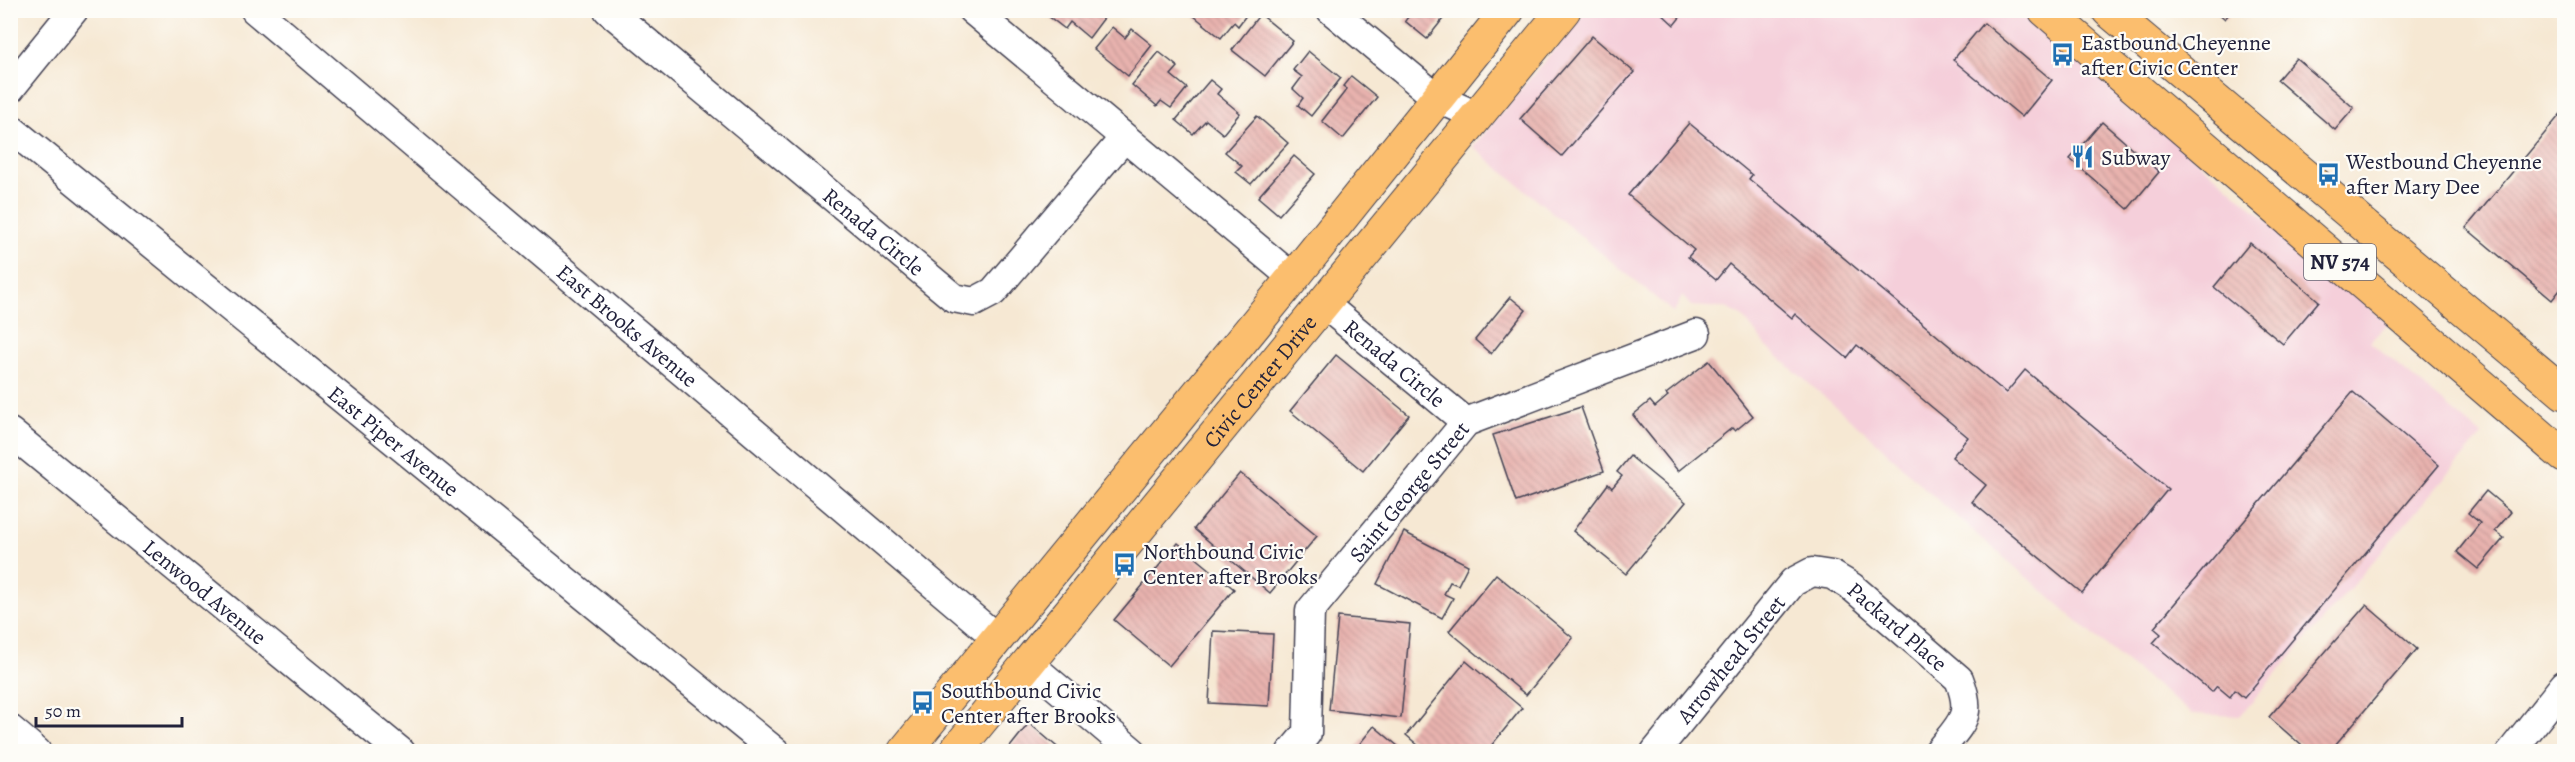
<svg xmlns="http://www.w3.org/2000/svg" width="2575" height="762" font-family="Alegreya,serif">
	<defs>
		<pattern id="building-back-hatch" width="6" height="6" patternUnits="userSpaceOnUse" patternTransform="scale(1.5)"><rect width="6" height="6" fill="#e8b2ae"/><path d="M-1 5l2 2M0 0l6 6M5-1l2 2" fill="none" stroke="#c79997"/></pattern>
	</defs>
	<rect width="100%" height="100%" fill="#fdfcf7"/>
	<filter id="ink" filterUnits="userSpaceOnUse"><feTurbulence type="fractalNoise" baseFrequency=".0167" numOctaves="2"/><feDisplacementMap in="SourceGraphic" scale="12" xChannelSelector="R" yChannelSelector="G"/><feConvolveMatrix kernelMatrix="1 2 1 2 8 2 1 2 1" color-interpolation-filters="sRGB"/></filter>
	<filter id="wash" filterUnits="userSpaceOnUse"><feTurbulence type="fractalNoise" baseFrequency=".008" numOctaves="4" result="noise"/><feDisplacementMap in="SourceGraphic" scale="24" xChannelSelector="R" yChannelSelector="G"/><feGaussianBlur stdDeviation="1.35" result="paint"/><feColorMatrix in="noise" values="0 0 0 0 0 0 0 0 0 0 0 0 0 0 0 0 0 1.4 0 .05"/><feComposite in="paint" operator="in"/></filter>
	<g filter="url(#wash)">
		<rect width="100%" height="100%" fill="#f6e8d3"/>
		<path fill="#f5cfda" d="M1586,11h436l366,312 -18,19 112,93 -242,281 -48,-2 -87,-69 -180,-156 -45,-44 -113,-98 -24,-30 -17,-9 -35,-2 -9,-10 -8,17 -201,-166z"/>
		<g id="blocks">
			<g fill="url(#building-back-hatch)">
				<path d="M1051,10h59l-21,28 -19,-16 -5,7 -18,-14z"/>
				<path d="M1199,10h51l-12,16 -4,-4 -13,16 -27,-22z"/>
				<path d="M1409,10h41l-23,29 -22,-18 6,-8z"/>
				<path d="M1658,10h28l-12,15z"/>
				<path d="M2215,10h17l-7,9z"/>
				<path d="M1260,14l33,27 -28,35 -33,-26z"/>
				<path d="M1984,23l68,57 -30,37 -69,-57z"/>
				<path d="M1112,27l13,11 7,-9 20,16 -24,31 -34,-27z"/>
				<path d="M1592,36l42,36 -72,84 -42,-37z"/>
				<path d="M1308,51l33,27 -30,38 -13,-11 5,-7 -10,-9 9,-12 -9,-7z"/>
				<path d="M1159,52l19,15 -7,8 16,13 -16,20 -10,-7 -4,5 -25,-21z"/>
				<path d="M2296,58l58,50 -19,22 -58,-50z"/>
				<path d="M1351,76l26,21 -34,42 -21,-18 25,-32 -4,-3z"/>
				<path d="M1210,80l11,9 -4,5 23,19 -17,21 -17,-14 -13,14 -17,-14z"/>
				<path d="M2564,110v175l-12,15 -86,-72z"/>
				<path d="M1257,116l31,27 -37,41 -15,-12 6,-6 -17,-14z"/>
				<path d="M2102,122l57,50 -31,37 -58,-50z"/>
				<path d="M1689,123l63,52 -3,4 257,214 19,-23 143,119 -86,104 -110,-91 14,-17 -34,-28 16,-20 -111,-92 -10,13 -52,-44 -3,4 -63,-54 -13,16 -28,-23 6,-7 -66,-55z"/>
				<path d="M1294,156l21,18 -36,41 -21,-18z"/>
				<path d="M2250,243l69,58 -36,43 -69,-57z"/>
				<path d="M1510,297l16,13 -35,44 -16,-14z"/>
				<path d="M1336,355l73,60 -46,56 -73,-60z"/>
				<path d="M1709,361l44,55 -18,15 -3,-3 -54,43 -45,-56 17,-14 5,6 13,-11 -2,-2z"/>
				<path d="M2353,392l86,73 -195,233 -9,-8 -5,7 -13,-11 -5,6 -59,-49 8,-9 -7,-6z"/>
				<path d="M1581,407l23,64 -88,31 -23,-67z"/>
				<path d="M1630,456l56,46 -60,72 -53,-43 35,-47 4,4 10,-12 -5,-4z"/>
				<path d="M1240,473l77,63 -47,57 -76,-64z"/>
				<path d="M2486,491l25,21 -16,19 9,7 -26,31 -21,-17 23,-29 -12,-10z"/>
				<path d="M1404,532l64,33 -10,20 -8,-3 -6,12 9,4 -11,20 -65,-34z"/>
				<path d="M1178,543l56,46 -65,77 -55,-46z"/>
				<path d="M1496,574l77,64 -47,57 -77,-64z"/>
				<path d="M2366,605l51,44 -88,103h-20l-40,-35z"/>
				<path d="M1338,617l72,7 -9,94 -72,-8z"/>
				<path d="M1213,631l60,3 -4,72 -60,-3z"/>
				<path d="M1466,661l56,47 -36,44h-60l-20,-17z"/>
				<path d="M1029,723l34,29h-57z"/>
				<path d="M1374,726l31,26h-52z"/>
			</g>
		</g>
	</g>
	<g filter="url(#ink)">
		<use href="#blocks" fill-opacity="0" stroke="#424052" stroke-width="1.5"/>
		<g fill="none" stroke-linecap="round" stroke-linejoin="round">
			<defs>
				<g id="minor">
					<path id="s1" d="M255,10l743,629"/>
					<path id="s2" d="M608,10l346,288 20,4 19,-10 131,-154"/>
					<path d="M972,10l321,268"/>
					<path d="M1331,10l106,88 40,18"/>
					<path d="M10,89l64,-79"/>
					<path id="s3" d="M10,128l766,624"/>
					<path id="s4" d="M1324,304l142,118"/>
					<path id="s5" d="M10,432l391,320"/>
					<path d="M1027,662l106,90"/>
					<path d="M10,729l27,23"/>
					<path id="s6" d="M1291,752l16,-19 3,-122 156,-189 230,-88"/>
					<path id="s7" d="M1655,752l138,-170 19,-10 20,3 20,12 107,92c15,38 2,44 -21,73"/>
					<path d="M2511,752l53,-67"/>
				</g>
				<g id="major">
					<path d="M2045,10l519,446"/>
					<path d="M2108,10l456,383"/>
					<path d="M904,752l389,-474 215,-268"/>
					<path id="s8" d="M955,752l609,-742"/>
				</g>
			</defs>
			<use href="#minor" stroke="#424052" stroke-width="31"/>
			<use href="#major" stroke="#424052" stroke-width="35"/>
			<use href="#minor" stroke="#fff" stroke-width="28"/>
			<use href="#major" stroke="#fbbe6e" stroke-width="33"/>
		</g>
	</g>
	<defs>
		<symbol id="bus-bare" viewBox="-9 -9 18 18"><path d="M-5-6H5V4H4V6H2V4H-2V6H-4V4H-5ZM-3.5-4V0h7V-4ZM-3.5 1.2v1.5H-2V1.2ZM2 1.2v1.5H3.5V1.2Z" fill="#1f6fb2" stroke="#fdfcf7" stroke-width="2.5" paint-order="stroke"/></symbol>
		<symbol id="restaurant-bare" viewBox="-9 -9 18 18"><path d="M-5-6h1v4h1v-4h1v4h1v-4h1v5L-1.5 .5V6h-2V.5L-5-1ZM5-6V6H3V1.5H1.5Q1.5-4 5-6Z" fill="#1f6fb2" stroke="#fdfcf7" stroke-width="2.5" paint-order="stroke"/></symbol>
	</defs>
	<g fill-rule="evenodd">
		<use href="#bus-bare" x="2046" y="38" width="33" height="33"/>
		<use href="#restaurant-bare" x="2066" y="140" width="33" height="33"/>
		<use href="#bus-bare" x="2312" y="158" width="33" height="33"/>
		<use href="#bus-bare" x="1108" y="548" width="33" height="33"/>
		<use href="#bus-bare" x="906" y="686" width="33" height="33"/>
	</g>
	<g text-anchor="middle" stroke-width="4.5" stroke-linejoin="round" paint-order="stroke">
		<rect fill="#fdfcf7" stroke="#646373" stroke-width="1.5" x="2304" y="244" width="72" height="36" rx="4.5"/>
		<g font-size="21" font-weight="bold" fill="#22223b">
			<text x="2340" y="269">NV 574</text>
		</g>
		<g font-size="22" fill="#22223b" stroke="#fdfcf7" text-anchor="start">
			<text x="2081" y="50">Eastbound Cheyenne<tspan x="2081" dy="25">after Civic Center</tspan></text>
			<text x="2101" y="165">Subway</text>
			<text x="2346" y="169">Westbound Cheyenne<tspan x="2346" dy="25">after Mary Dee</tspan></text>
			<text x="1143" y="559">Northbound Civic<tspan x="1143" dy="25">Center after Brooks</tspan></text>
			<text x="941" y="698">Southbound Civic<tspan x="941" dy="25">Center after Brooks</tspan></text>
		</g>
		<g font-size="22" fill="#22223b" stroke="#fdfcf7">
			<text dy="8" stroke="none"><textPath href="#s2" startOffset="346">Renada Circle</textPath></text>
			<text dy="8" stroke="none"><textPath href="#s1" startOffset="488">East Brooks Avenue</textPath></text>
			<text dy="8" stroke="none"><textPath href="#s4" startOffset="92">Renada Circle</textPath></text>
			<text dy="8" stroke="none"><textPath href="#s8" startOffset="480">Civic Center Drive</textPath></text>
			<text dy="8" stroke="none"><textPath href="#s3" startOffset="495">East Piper Avenue</textPath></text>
			<text dy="8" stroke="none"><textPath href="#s6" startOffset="302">Saint George Street</textPath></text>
			<text dy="8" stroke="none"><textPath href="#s5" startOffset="252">Lenwood Avenue</textPath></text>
			<text dy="8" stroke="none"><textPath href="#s7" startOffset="344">Packard Place</textPath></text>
			<text dy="8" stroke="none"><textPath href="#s7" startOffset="120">Arrowhead Street</textPath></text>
		</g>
	</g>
	<rect width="2575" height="762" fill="none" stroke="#fdfcf7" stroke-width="36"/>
	<path d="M36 717v9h146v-9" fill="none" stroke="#22223b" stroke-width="3"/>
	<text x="45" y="717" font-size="18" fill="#22223b" stroke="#fdfcf7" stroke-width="4.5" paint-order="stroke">50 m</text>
</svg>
